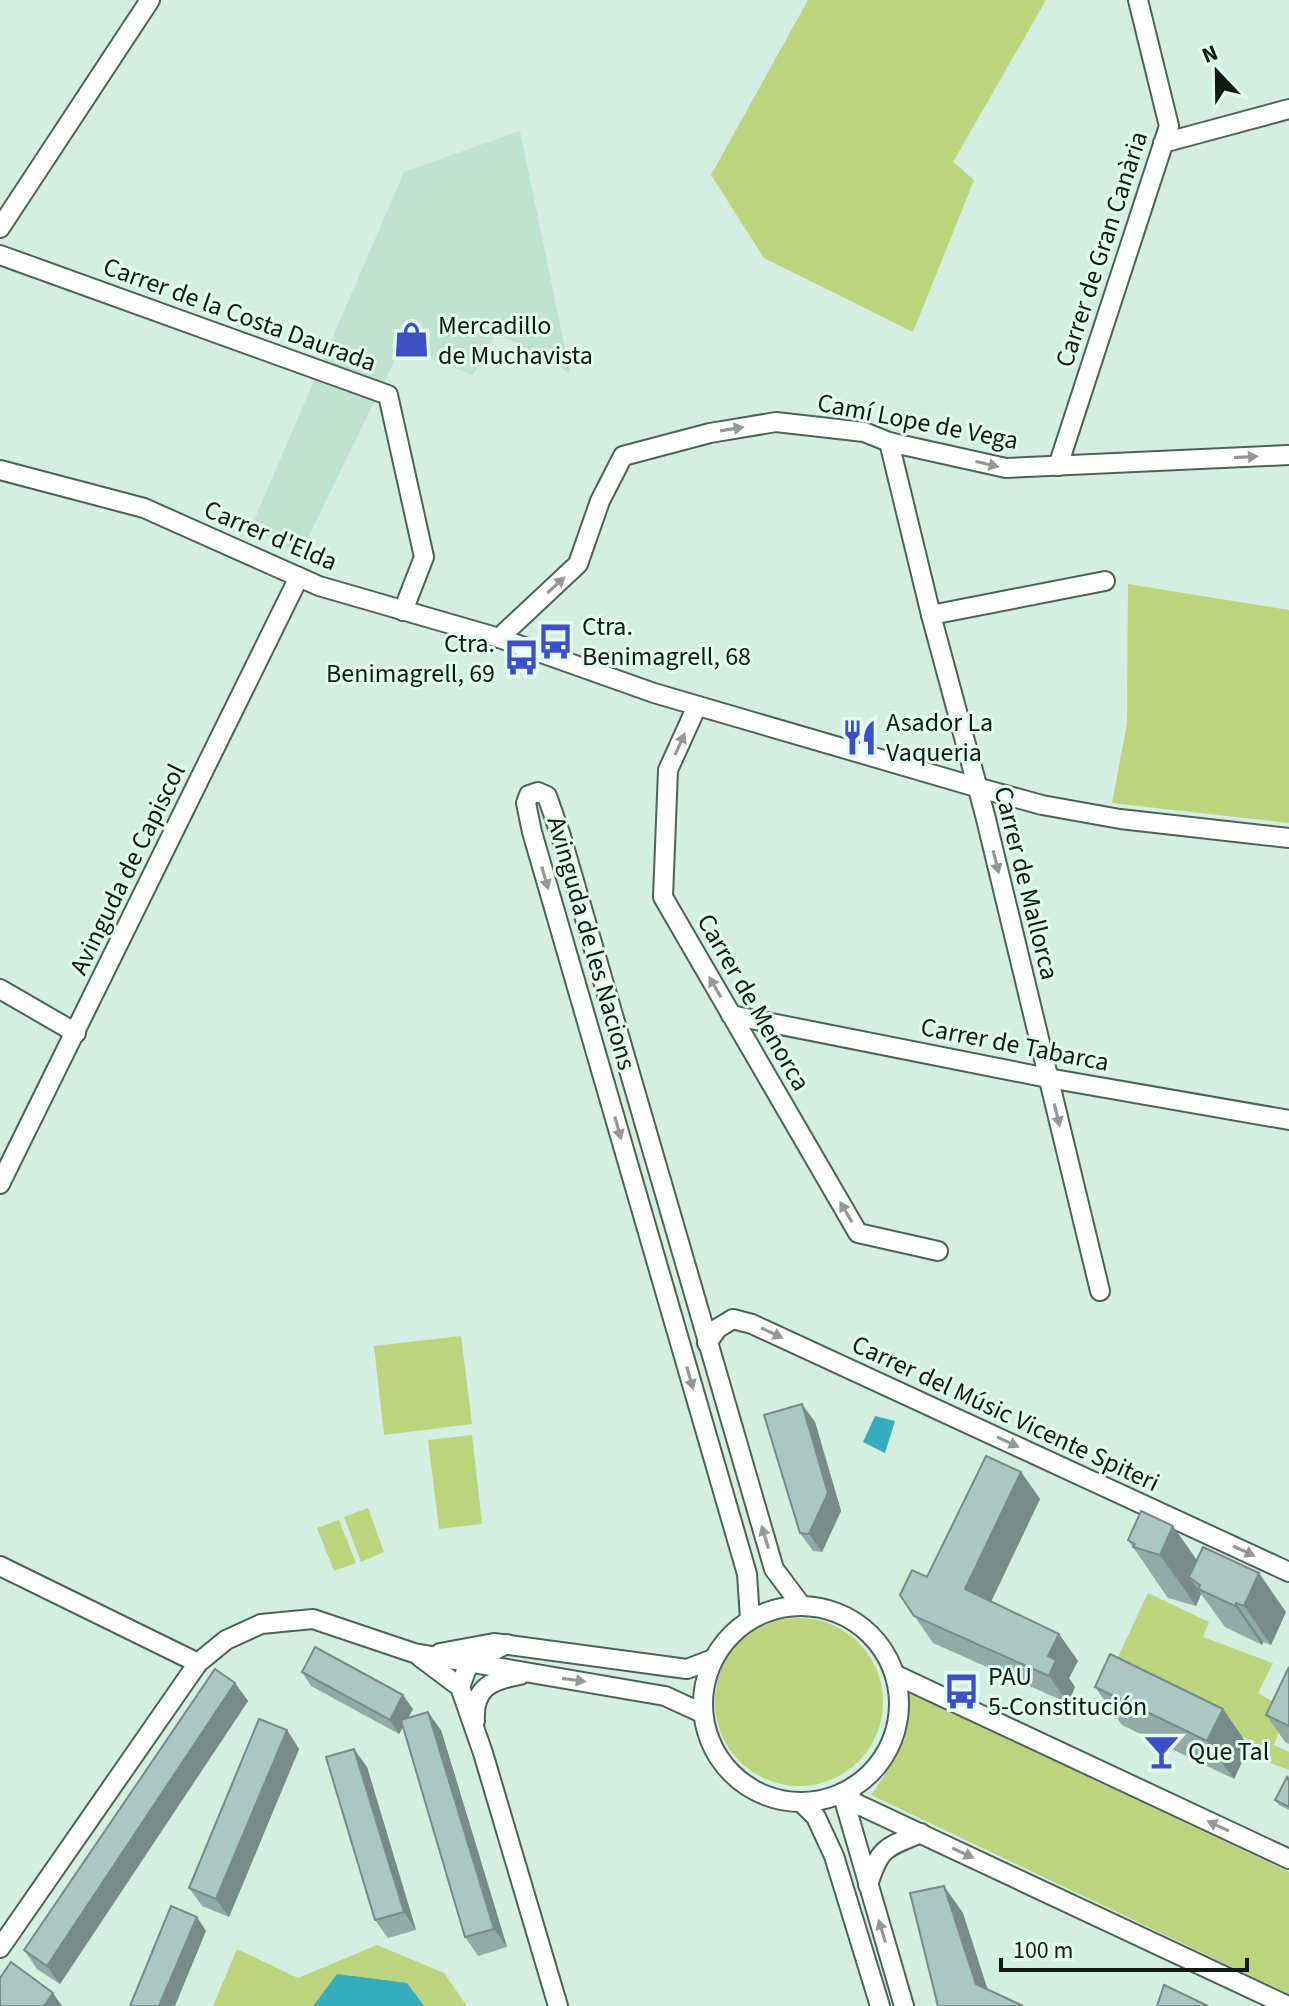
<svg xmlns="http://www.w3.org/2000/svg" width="1289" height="2006" font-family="'Source Sans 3',sans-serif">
	<rect width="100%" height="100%" fill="#d4eee1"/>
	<path fill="#c0e2d1" d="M520,131l50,242 -73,-40 -24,42 -72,-28 -101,207 -49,-27 153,-355z"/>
	<g fill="#bcd47e">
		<path d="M808,0h238l-93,162 21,18 -61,152 -149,-74 -53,-83z"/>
		<path d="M1128,584l161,26v213l-177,-20 15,-79z"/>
		<path d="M461,1336l11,88 -88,11 -10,-89z"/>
		<path d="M472,1435l10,89 -43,5 -11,-89z"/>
		<path d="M368,1508l16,44 -23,10 -17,-45z"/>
		<path d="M339,1520l17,43 -22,8 -17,-43z"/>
		<path d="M1148,1593l61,29 -6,15 70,26 -15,30 29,17 -13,35 15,7v18l-38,-14 3,-14 -146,-64z"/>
		<circle cx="799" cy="1702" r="84"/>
		<path d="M908,1692l381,180v122l-418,-199c24,-31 34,-65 37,-103z"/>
		<path d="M377,1945l67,28 23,33h-254l24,-57 61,29z"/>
	</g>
	<g fill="#36adbb">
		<path d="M875,1416l20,5 -10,32 -22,-11z"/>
		<path d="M337,1974l70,9 17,23h-111z"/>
	</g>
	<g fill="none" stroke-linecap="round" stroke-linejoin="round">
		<defs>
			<g id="minor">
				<path d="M1163,143l126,-34"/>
				<path d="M0,228l150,-228"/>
				<path d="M0,255l388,140 36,162 -21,54"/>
				<path d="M889,442l42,173 54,200 115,476"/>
				<path d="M1058,466l111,-340 -31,-126"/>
				<path d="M0,470l144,38 175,78 180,52 155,55 322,94 66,18 78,14 169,19"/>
				<path d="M931,615l174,-34"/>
				<path d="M499,638l79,-74 22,-63 23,-45 87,-23 66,-11 88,10 25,10 117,26 283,-13"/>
				<path d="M697,706l-29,64 -5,127 195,336 80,18"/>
				<path d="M0,989l76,44"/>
				<path d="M731,1015l317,63 241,42"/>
				<path d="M0,1184l299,-607"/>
				<path d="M707,1343l11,-15 15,-9 19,5 537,248"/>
				<path d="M0,1566l198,97"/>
				<circle cx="801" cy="1704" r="98"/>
				<path d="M750,1619l-3,-45 -215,-742 -6,-29 3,-8 9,-3 9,4 14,40 213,733 27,36"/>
				<path d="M507,1644l-38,19 -9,24 23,66 75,253"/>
				<path d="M440,1653l54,-10 193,26 26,-10"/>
				<path d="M420,1657l40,30"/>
				<path d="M896,1675l393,184"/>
				<path d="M475,1721c-2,-33 16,-41 45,-46"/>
				<path d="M845,1792l10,11 433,203"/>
				<path d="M842,1793l62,213"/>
				<path d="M802,1803l14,14 18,39 46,150"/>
				<path d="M868,1885c12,-38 17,-37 53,-52"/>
				<path d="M0,1948l198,-285 28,-23 35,-16 52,-5 101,34 251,43 37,17"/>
			</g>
		</defs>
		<use href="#minor" stroke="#4d6359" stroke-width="22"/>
		<use href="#minor" stroke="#fff" stroke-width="18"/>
	</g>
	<g fill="#92aba7">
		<path d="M815,1422l26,89 -19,41 -9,-1 -13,-18z"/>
		<path d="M1021,1472l19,27 -49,103 68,32 19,27 -9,17 6,9 -7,16 -135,-60 -33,-48 27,-18z"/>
		<path d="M1128,1540l69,20 89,52 -15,33 -8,-3 -1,3 -37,-18 -24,-33 -5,12 -28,-8z"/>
		<path d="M1289,1667v77l-4,-2 -19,-27z"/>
		<path d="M302,1672l111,37 -5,9 33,12 66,217 -29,9 -13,-19 -62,-210 -4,7 -88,-48z"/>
		<path d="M235,1683l13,18 -188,283 -23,-15 -13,-19z"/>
		<path d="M1095,1687l128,22 26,38 -15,32 -112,-54z"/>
		<path d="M287,1730l12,19 -70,168 -27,-11 -13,-18z"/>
		<path d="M354,1749l13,18 49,163 -28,8 -13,-18z"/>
		<path d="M1289,1775v35l-10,-5 -4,-5z"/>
	</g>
	<g fill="#778b88">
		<path d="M802,1404l13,18 26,89 -19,41 -13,-18z"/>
		<path d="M1021,1472l19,27 -56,117 -19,-27z"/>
		<path d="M1173,1526l35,50 -8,9 -11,-8 12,17 -5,12 -36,-51z"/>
		<path d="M1259,1573l27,39 -15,33 -27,-39z"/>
		<path d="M1236,1603l27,39 -1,3 -27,-39z"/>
		<path d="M1059,1634l19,27 -9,17 6,9 -7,16 -19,-27 -1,-20z"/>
		<path d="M235,1683l13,18 -188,283 -13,-18z"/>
		<path d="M403,1695l10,14 -14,25 -9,-14z"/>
		<path d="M1223,1709l26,38 -15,32 -27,-38z"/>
		<path d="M428,1712l13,18 66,217 -13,-18z"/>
		<path d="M287,1730l12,19 -70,168 -13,-18z"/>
		<path d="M354,1749l13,18 49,163 -12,-18z"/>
		<path d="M944,1886l19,27 30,93 -17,-22z"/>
		<path d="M197,1917l9,14 -31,75h-16z"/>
		<path d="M53,1993l9,13h-18z"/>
	</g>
	<g fill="#aac7c2" stroke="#778b88" stroke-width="2">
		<path d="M802,1404l26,89 -19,41 -9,-1 -36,-118z"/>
		<path d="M986,1456l35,16 -56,117 94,45 -11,22 8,4 -7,16 -135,-60 -14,-21 12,-25 15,7z"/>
		<path d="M1141,1511l32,15 -13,29 -27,-8 2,-3 -7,-4z"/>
		<path d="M1203,1547l56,26 -15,33 -8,-3 -1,3 -37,-17 2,-4 -11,-8z"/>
		<path d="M315,1647l88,48 -13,25 -88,-48z"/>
		<path d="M1110,1654l113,55 -16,32 -112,-54z"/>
		<path d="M1289,1667v59l-23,-11z"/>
		<path d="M215,1669l20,14 -188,283 -23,-16z"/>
		<path d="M428,1712l66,217 -29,8 -64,-217z"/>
		<path d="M259,1719l28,11 -71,169 -27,-11z"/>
		<path d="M354,1749l50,163 -29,8 -49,-163z"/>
		<path d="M1287,1777l2,4v26l-14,-7z"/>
		<path d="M944,1886l32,98 47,22h-85l-28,-113z"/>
		<path d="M171,1906l26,11 -38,89h-29z"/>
		<path d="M11,1962l42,31 -9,13h-44v-28z"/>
		<path d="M1164,1985l44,21h-51z"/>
	</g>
	<defs><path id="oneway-solid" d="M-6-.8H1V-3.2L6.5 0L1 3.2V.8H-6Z" transform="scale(2)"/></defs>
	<g fill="#949896">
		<use href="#oneway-solid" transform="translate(732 429) rotate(-9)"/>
		<use href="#oneway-solid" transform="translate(1246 457) rotate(-3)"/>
		<use href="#oneway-solid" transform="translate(987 464) rotate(13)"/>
		<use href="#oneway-solid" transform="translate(556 585) rotate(-43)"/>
		<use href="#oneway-solid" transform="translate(680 744) rotate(-66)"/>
		<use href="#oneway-solid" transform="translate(996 862) rotate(76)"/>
		<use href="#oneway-solid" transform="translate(545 878) rotate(74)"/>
		<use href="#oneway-solid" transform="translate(715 987) rotate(-120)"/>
		<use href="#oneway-solid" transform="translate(1057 1115) rotate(76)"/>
		<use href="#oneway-solid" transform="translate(618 1128) rotate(74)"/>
		<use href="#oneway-solid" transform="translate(846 1212) rotate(-120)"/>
		<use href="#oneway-solid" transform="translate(772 1333) rotate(25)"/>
		<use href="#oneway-solid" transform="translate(690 1378) rotate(74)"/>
		<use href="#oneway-solid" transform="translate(1008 1442) rotate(25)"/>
		<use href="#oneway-solid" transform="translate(765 1537) rotate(-107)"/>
		<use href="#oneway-solid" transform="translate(1244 1551) rotate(25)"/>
		<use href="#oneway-solid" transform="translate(574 1680) rotate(8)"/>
		<use href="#oneway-solid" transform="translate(1218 1826) rotate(-155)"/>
		<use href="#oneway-solid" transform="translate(963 1853) rotate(25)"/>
		<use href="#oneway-solid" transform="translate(882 1931) rotate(-107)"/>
	</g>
	<defs>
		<symbol id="shop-bare" viewBox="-9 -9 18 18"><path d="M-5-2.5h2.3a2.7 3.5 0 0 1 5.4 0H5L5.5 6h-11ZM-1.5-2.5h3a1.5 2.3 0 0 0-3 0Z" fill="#3c50c3" stroke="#e2fcef" stroke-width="2.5" paint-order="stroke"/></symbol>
		<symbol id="bus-bare" viewBox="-9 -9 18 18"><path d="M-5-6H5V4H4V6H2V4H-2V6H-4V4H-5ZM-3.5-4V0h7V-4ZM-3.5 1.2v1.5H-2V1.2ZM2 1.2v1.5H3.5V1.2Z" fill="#3c50c3" stroke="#e2fcef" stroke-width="2.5" paint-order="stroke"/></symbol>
		<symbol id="restaurant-bare" viewBox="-9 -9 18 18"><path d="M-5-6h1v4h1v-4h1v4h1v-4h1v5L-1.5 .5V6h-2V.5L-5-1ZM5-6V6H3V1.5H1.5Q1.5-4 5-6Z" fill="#3c50c3" stroke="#e2fcef" stroke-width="2.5" paint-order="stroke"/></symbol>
		<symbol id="bar-bare" viewBox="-9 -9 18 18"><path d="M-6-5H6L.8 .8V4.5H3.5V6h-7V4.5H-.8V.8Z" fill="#3c50c3" stroke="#e2fcef" stroke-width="2.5" paint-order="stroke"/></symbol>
	</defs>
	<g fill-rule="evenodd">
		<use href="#shop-bare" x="386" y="314" width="51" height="51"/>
		<use href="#bus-bare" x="530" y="616" width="51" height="51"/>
		<use href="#bus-bare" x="496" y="632" width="51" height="51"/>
		<use href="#restaurant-bare" x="834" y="712" width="51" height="51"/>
		<use href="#bus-bare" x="936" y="1666" width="51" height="51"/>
		<use href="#bar-bare" x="1136" y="1726" width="51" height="51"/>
	</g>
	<g text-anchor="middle" stroke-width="6" stroke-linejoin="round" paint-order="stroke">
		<g font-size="26" fill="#111a16" stroke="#e2fcef">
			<text transform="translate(1101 249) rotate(-72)" y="9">Carrer de Gran Canària</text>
			<text transform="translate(240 314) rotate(20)" y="9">Carrer de la Costa Daurada</text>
			<text transform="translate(918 421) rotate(11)" y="9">Camí Lope de Vega</text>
			<text transform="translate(271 535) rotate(23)" y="9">Carrer d'Elda</text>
			<text transform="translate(127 869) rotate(-64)" y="9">Avinguda de Capiscol</text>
			<text transform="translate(1027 883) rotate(76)" y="9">Carrer de Mallorca</text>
			<text transform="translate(592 943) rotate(74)" y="9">Avinguda de les Nacions</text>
			<text transform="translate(754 1002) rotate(60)" y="9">Carrer de Menorca</text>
			<text transform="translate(1015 1044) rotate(11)" y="9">Carrer de Tabarca</text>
			<text transform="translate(1006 1413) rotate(25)" y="9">Carrer del Músic Vicente Spiteri</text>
		</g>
		<g font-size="26" fill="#111a16" stroke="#e2fcef" text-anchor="start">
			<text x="438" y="334">Mercadillo<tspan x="438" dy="30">de Muchavista</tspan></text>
			<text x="582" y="635">Ctra.<tspan x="582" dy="30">Benimagrell, 68</tspan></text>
			<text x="495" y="652" text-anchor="end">Ctra.<tspan x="495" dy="30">Benimagrell, 69</tspan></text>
			<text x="886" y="731">Asador La<tspan x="886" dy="30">Vaqueria</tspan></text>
			<text x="988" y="1685">PAU<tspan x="988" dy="30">5-Constitución</tspan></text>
			<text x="1188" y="1760">Que Tal</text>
		</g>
	</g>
	<g transform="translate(1217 72) rotate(338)" stroke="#e2fcef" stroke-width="6" paint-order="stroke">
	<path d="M0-6L14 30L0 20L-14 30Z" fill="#111a16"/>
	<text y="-12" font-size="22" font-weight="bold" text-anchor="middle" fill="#111a16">N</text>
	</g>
	<path d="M1001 1958v12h246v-12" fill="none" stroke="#111a16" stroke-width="4"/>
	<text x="1013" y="1958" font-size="24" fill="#111a16" stroke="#e2fcef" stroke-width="6" paint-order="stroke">100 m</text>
</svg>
